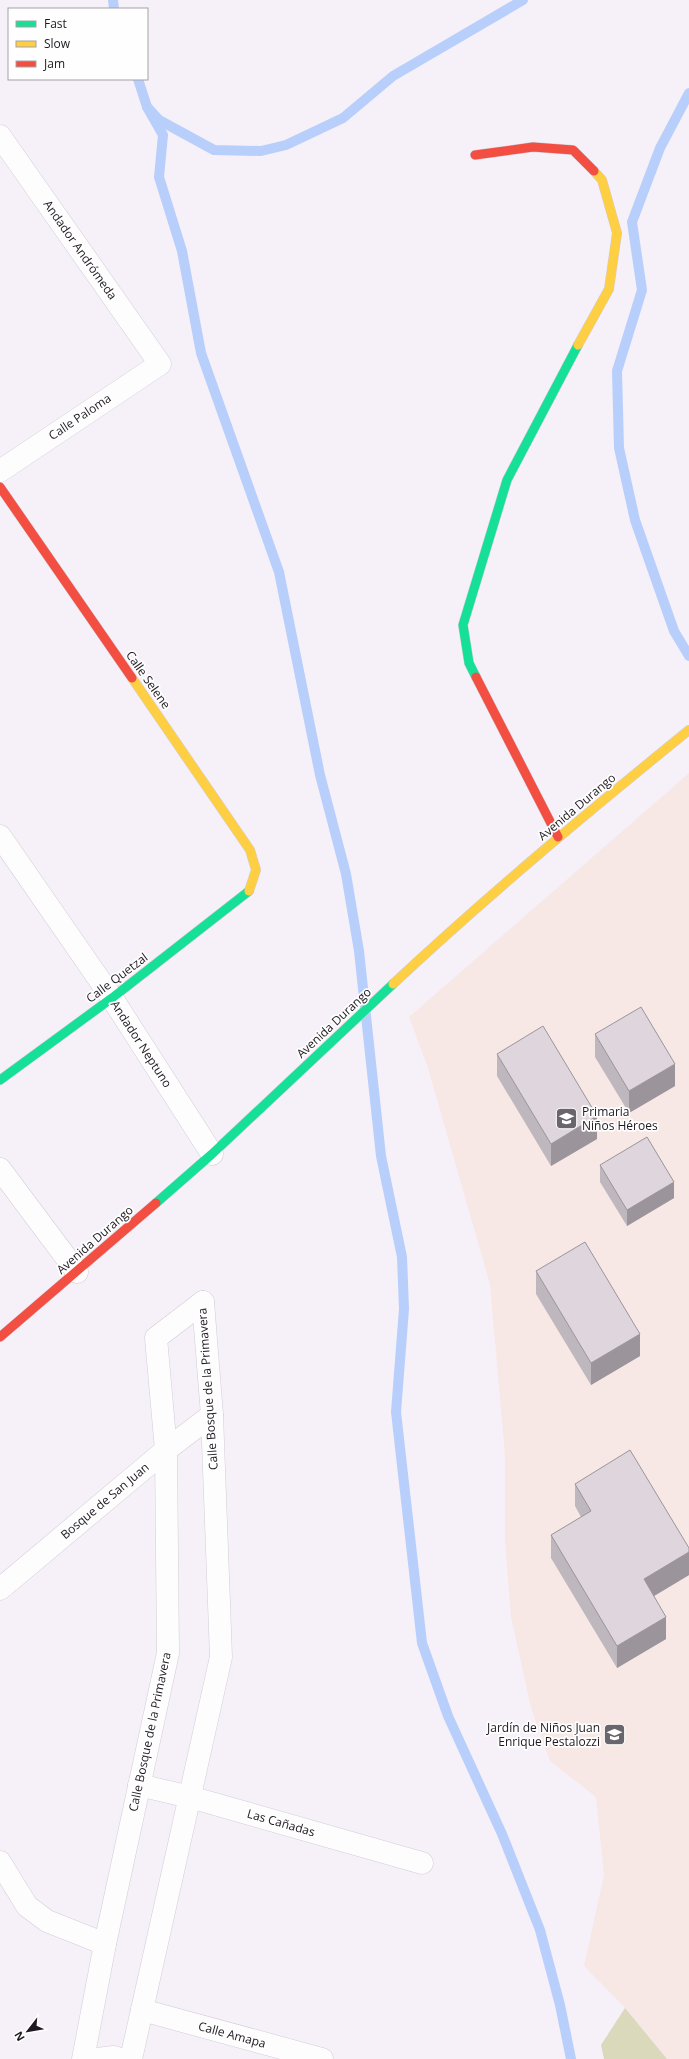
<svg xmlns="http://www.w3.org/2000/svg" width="689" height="2059" font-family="'Open Sans',sans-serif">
	<rect width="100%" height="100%" fill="#f6f0f9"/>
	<path fill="#f7e8e5" d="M689,773v1286h-22l-42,-51 -41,-42 20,-91 -8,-78 -46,-36 -19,-53 -20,-91 -6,-77v-84l-15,-172 -63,-219 -18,-48z"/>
	<path fill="#dad9bb" d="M625,2008l42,51h-63l-3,-14z"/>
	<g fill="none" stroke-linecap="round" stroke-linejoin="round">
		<g stroke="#b8cffb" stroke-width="10">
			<path d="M113,0l1,9"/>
			<path d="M138,79l9,28 12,13 55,30 47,1 25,-6 57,-27 50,-42 130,-76"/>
			<path d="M689,93l-29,55 -28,74 10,68 -25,81 2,77 16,72 39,111 15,25"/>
			<path d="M147,107l16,28 -4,42 23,74 19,102 78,219 41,203 26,99 13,77 22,205 21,101 2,52 -8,103 26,231 26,73 54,118 38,96 20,75 11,54"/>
		</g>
		<defs>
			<g id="street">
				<path d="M0,136l160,228 -160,107"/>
				<path d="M0,836l112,162 100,156"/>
				<path d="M0,1169l77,103"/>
				<path d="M0,1589l166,-139 46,-35"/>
				<path d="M139,1785l51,12 232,66"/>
				<path d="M0,1862l27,44 20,15 58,23"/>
				<path d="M142,2010l180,49"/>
				<path d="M83,2059l22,-115 63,-291 -2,-203 -10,-112 47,-36"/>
				<path d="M97,2059l17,-2 6,2"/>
				<path d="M131,2059l90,-402 -9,-242 -9,-113"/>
			</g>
			<g id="fast">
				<path d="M476,677l-7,-14 -6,-38 44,-145 71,-135"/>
				<path d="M0,1080l112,-82 137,-107"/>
				<path d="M156,1203l56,-49 181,-170"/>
			</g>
			<g id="slow">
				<path d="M578,345l31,-56 8,-56 -15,-53 -8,-9"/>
				<path d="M132,678l118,172 6,20 -7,21"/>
				<path d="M393,984c95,-89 195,-172 296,-254"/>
			</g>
			<g id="jam">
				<path d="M475,155l58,-8 40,3 21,21"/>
				<path d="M0,487l132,191"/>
				<path d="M476,677l82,160"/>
				<path d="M0,1337l156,-134"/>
			</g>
		</defs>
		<use href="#street" stroke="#d2cdd5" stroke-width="23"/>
		<use href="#fast" stroke="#d2cdd5" stroke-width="10"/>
		<use href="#slow" stroke="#d2cdd5" stroke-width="10"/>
		<use href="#jam" stroke="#d2cdd5" stroke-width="10"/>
		<use href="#street" stroke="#fefdfe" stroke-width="22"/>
		<use href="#fast" stroke="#16e098" stroke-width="9"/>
		<use href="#slow" stroke="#ffcf43" stroke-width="9"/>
		<use href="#jam" stroke="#f24e42" stroke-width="9"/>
	</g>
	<g fill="#bfb7be">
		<path d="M595,1034l80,52 -46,27 -34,-56z"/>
		<path d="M497,1054l100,85 -46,27 -54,-90z"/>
		<path d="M600,1165l74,33 -47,28 -27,-44z"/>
		<path d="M536,1271l104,85 -49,29 -55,-91z"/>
		<path d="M575,1484l114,64v27l-35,21 12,43 -49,29 -66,-110v-23l30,-18 -6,-11z"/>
	</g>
	<g fill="#9b959b">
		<path d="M675,1064v22l-46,27v-22z"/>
		<path d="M597,1116v23l-46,27v-22z"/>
		<path d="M674,1182v16l-47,28v-16z"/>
		<path d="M640,1334v22l-49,29v-22z"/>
		<path d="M689,1552v23l-45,27v-23z"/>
		<path d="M666,1617v22l-49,29v-22z"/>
	</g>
	<g fill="#ded5dd" stroke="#9b959b">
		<path d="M641,1007l34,57 -46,27 -34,-57z"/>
		<path d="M543,1026l54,90 -46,28 -54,-90z"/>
		<path d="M647,1137l27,45 -47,28 -27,-45z"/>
		<path d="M585,1242l55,92 -49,29 -55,-92z"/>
		<path d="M630,1450l59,98v4l-45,27 22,38 -49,29 -66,-111 40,-24 -16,-27z"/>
	</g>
	<defs>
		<symbol id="school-square" viewBox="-11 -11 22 22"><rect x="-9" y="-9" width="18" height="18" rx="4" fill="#6a646c" stroke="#fefefe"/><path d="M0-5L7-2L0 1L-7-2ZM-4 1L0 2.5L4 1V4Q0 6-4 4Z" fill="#fff"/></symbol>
	</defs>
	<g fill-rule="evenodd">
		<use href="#school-square" x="554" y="1106" width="25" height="25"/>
		<use href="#school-square" x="602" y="1722" width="25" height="25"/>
	</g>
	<g text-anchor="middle" stroke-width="3.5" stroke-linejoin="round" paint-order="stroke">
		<g font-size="12" fill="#1e1920" stroke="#fefefe">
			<text transform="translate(80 250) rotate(55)" y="4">Andador Andrómeda</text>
			<text transform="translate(80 417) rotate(-34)" y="4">Calle Paloma</text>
			<text transform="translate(148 680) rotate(55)" y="4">Calle Selene</text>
			<text transform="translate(577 807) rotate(-40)" y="4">Avenida Durango</text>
			<text transform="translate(117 978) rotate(-37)" y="4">Calle Quetzal</text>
			<text transform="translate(334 1023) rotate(-43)" y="4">Avenida Durango</text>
			<text transform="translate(141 1044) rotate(57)" y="4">Andador Neptuno</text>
			<text transform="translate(95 1240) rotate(-41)" y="4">Avenida Durango</text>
			<text transform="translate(208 1389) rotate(-94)" y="4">Calle Bosque de la Primavera</text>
			<text transform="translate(105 1501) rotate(-40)" y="4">Bosque de San Juan</text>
			<text transform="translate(150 1732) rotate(-78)" y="4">Calle Bosque de la Primavera</text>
			<text transform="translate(281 1823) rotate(16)" y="4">Las Cañadas</text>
			<text transform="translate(232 2035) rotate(15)" y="4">Calle Amapa</text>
		</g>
		<g font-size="12" fill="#1e1920" stroke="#fefefe" text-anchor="start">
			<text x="582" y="1116">Primaria<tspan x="582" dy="14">Niños Héroes</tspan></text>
			<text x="600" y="1732" text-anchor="end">Jardín de Niños Juan<tspan x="600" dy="14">Enrique Pestalozzi</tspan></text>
		</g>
	</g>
	<rect x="8" y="8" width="140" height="72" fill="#fefefe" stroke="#a4a2a5"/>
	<rect x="16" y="21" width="20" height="6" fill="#16e098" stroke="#a4a2a5"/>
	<text x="44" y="28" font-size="12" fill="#1e1920">Fast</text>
	<rect x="16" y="41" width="20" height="6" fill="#ffcf43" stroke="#a4a2a5"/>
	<text x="44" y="48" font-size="12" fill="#1e1920">Slow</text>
	<rect x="16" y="61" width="20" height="6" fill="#f24e42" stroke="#a4a2a5"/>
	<text x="44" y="68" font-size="12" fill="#1e1920">Jam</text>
	<g transform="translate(28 2031) rotate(239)" stroke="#fefefe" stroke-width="3" paint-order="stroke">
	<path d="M0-3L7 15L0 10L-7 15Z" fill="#1e1920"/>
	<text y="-6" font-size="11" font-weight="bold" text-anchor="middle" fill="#1e1920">N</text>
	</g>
</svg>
